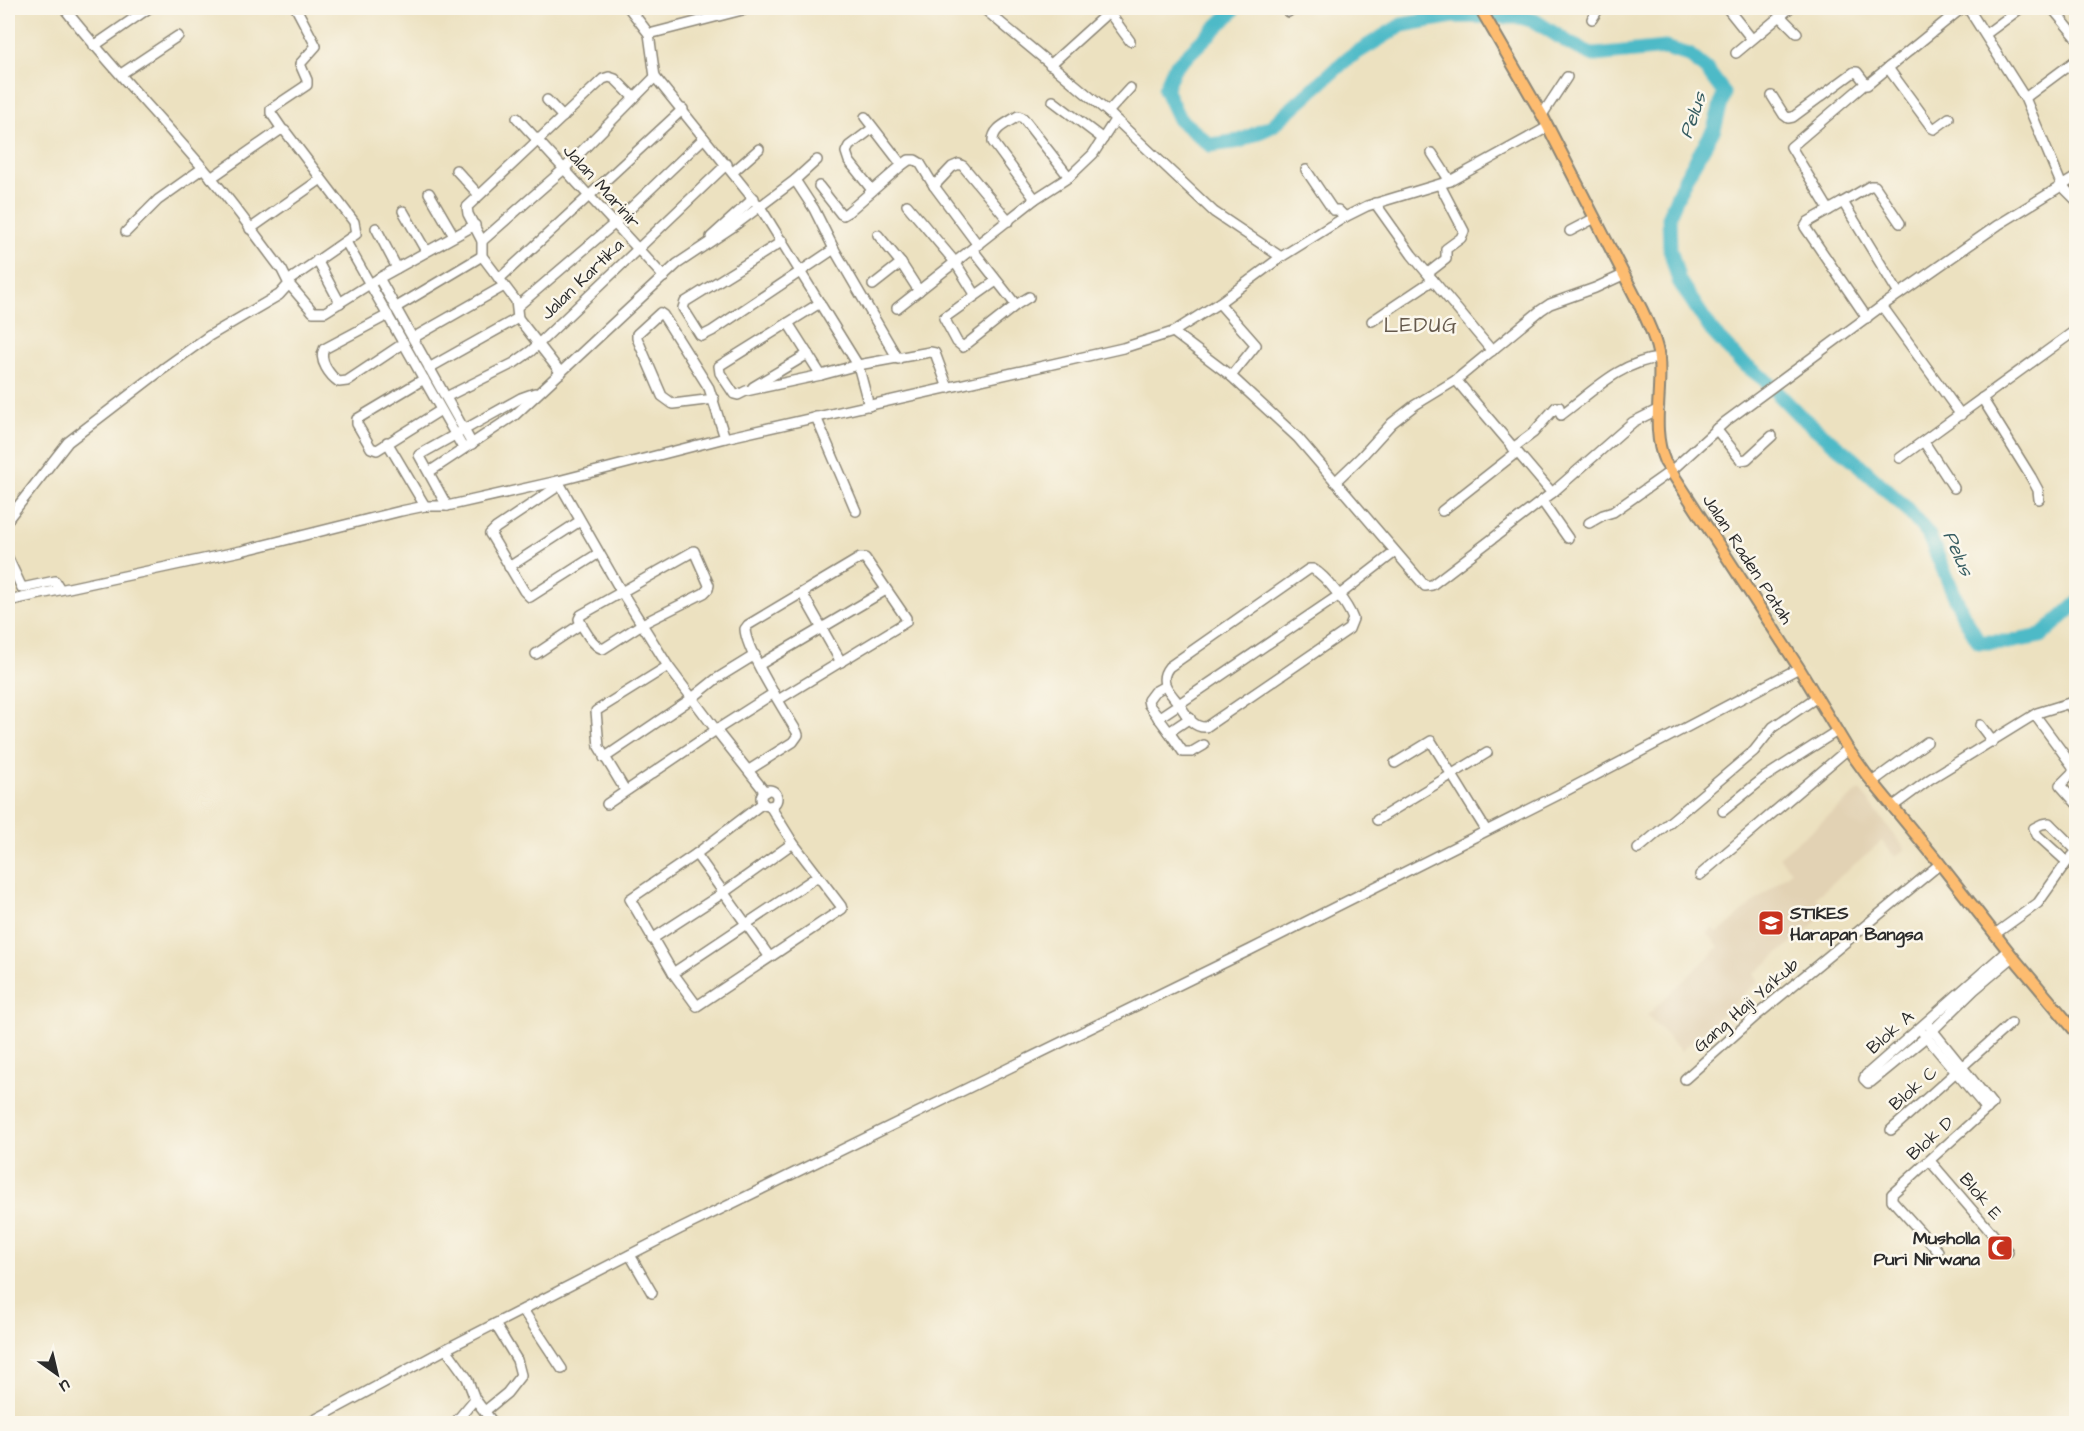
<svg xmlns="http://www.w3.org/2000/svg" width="2084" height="1431" font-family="'Architects Daughter',sans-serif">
	<rect width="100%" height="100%" fill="#fbf7ec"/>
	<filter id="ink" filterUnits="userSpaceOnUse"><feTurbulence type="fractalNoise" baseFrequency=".0167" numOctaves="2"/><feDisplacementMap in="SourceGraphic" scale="12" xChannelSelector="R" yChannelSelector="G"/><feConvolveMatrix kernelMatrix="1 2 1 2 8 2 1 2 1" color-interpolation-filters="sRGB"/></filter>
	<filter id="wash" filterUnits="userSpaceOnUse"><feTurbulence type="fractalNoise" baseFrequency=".008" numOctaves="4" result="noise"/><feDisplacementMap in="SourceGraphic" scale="24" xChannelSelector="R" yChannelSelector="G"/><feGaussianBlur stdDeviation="1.35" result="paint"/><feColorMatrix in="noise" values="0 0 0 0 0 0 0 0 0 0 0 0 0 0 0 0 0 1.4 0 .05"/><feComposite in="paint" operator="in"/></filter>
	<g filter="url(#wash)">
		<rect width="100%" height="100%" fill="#ece1c0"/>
		<path fill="#e2d2b4" d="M1860,790l45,59 -10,8 -13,-16 -66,56 12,15 -74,62 5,7 -78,70 -34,-36 72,-68 -12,-14 5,-5 6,5 73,-62 -12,-14z"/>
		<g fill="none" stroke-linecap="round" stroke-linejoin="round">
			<path stroke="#4dbac7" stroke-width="15" d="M1234,8l-3,5 -57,55 -9,21 14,30 31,26 30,-4 32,-15 76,-68 54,-33 51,-9 67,1 15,4 37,24 22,10 71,-7 24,7 18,15 17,23 -10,36 -29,50 -16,36 1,34 9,32 33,50 27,29 25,19 35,36 55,45 51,47 23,27 35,81 16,27h30l32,-6 35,-32"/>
		</g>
	</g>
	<g filter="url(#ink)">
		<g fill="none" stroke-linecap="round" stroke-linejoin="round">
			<defs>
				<g id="minor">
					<path d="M629,8l20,26 6,43 107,133 96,155 11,41"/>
					<path d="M983,8l125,104 106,100 67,45"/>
					<path d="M1727,8l24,30"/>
					<path d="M1968,8l57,90 37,88 14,14"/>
					<path d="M2052,8l24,29"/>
					<path d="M1108,11l22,30"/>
					<path d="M1288,12l5,-4"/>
					<path d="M1780,16l17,17"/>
					<path d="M1592,19l7,-11"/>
					<path d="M649,34l101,-26"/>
					<path d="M1986,34l35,-26"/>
					<path d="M94,46l55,-38"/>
					<path d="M1736,53l54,-45"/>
					<path d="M1050,65l63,-57"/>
					<path d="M1888,68l44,60 2,1 15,-11"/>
					<path d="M121,74l57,-38"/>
					<path d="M1772,96l12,19 4,3 5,-1 61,-45h3l10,13 95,-77"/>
					<path d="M2025,98l51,-38"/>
					<path d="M547,100l16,17"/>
					<path d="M1053,101l50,38"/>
					<path d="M1108,112l22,-24"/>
					<path d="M1542,115l25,-38"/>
					<path d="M865,117l37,48"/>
					<path d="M517,118l147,159"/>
					<path d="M282,129l-11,-16v-4l36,-24v-5l-7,-16 16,-18 -20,-38"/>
					<path d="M1432,153l18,28"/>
					<path d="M456,170l23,25"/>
					<path d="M1306,170l27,40h5l7,7"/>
					<path d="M733,172l26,-23"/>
					<path d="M211,178l69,-48 5,1 69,91 2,12 -68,47"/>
					<path d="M795,180l19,29 20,40 64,110"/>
					<path d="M819,186l22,28 2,1 5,-3 54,-47 7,-5h6l5,3 14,23 44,59"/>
					<path d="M934,186l18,-19 7,-3 4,2 46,55"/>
					<path d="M872,190l-23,-29 -3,-9 3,-6 24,-18"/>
					<path d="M429,193l25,43"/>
					<path d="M1035,199l-42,-57c-1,-14 15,-19 25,-26l5,2 46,59"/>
					<path d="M1843,202l-35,20 -3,5 62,91"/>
					<path d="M1375,203l37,52 80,96"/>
					<path d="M907,205l48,57 20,32"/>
					<path d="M1829,210l-38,-63 74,-63"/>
					<path d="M403,211l23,40"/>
					<path d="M376,228l21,40"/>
					<path d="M250,229l71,-50"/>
					<path d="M1570,231l25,-13"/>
					<path d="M126,232l32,-32 45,-32"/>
					<path d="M878,235l23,28 18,28"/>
					<path d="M711,237l43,-39"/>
					<path d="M482,241l82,-72 91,-92"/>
					<path d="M783,241l-98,61 -2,6 17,27 2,1 10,-5 122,-82"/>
					<path d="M346,242l117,206"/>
					<path d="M972,249l44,56 -53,42 -6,-5 -13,-24 52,-37"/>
					<path d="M317,260l23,43"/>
					<path d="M1428,273l18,-14v-10l15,-11 3,-7 -24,-46"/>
					<path d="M379,278l93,166"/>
					<path d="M499,279l184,-170"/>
					<path d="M289,284l24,28h12l56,-35 94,-52"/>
					<path d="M873,285l28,-22"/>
					<path d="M1899,294l-56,-92 27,-16h5l25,37"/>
					<path d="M820,303l-101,63 1,7 14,21 4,1 8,-4 75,-16 37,-10 72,-13 5,1 13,35"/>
					<path d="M1219,303l37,42 -25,31"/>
					<path d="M1016,305l13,-8"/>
					<path d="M518,306l96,-82 90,-86"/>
					<path d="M1882,306l79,109"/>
					<path d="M395,308l87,-52"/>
					<path d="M897,308l138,-109 34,-22 24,-23 22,-34"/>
					<path d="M388,315l-64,34c-6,11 6,27 15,33l8,-1 57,-38"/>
					<path d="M1372,321l61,-41"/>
					<path d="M788,323l33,52"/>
					<path d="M1173,332l58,44 67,62 127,148 7,-1 120,-92 81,-71 26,-13"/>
					<path d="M413,338l91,-52"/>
					<path d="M429,368l89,-50"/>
					<path d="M561,373l-43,-55 -2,-17 -34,-45v-15l-14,-27 -1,-7 136,-128 6,-2 6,2 19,19"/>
					<path d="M424,379l-67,40v5l14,24 6,2 64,-40"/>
					<path d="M1456,380l96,113"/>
					<path d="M753,387l55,-33"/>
					<path d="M446,397l68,-34 17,-12 196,-187"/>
					<path d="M1982,398l49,79 7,13 1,9"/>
					<path d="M714,399l-41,5 -11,-8 -25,-58v-4l23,-21 3,2 46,73 16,50"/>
					<path d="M816,417l40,94"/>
					<path d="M1716,429l25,31 6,-1 25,-23"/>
					<path d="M387,442l38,64"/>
					<path d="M1924,442l30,46"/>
					<path d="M1513,448l20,-15 23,-26h3l2,8c30,-22 59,-53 98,-57"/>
					<path d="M1900,458l176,-128"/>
					<path d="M429,472l86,-57 162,-151 57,-38 61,-46 22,-20"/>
					<path d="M558,481l63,110 47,75 48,64 -109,74"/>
					<path d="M1335,482l26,-25 31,-34 23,-18 41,-25 85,-70 9,-6 45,-16 28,-13"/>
					<path d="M560,485l-64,43 -6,6 2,3 32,54 6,6 69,-44"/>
					<path d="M1542,501l26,37"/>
					<path d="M447,506l-28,-51 102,-57 14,-5"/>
					<path d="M1442,511l75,-59"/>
					<path d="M8,519l60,-77 95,-73 46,-33 70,-41 10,-11 -7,-14c-26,-34 -51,-70 -79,-102 -46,-54 -96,-105 -139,-160"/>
					<path d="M1589,523l14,-8 10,-3 58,-41 54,-49 157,-116 116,-81 78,-48"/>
					<path d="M694,551l15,34 -1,4 -4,4 -62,31 -39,25c-10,-3 -20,-20 -24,-30l2,-4z"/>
					<path d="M8,558l14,30 33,-7 5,8"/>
					<path d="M509,567l71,-46"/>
					<path d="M802,593l39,69"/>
					<path d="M8,601l233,-50 160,-40 24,-5h22l111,-25 167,-43 398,-90 50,-16 46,-29 62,-46 64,-40 22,-11 83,-25 98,-54"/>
					<path d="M536,654l45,-30"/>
					<path d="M759,665l127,-75"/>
					<path d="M1165,686l-11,6 -6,8 1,5 20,27"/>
					<path d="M2069,704l7,12"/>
					<path d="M2035,715l39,53 -2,5 -12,12 16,18"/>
					<path d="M1158,718l21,-14c7,10 13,24 27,23l143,-98 4,-10c-5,-14 -27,-43 -40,-50h-4l-140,98c-12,15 1,25 10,37l159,-108 57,-44"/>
					<path d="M1190,718l-21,14 14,20h9l12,-7"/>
					<path d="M1980,725l13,17"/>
					<path d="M604,758l87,-59 25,-20 39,-24"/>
					<path d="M1395,763l36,-22 55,89"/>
					<path d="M749,770l44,-28 5,-7 -1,-3c-13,-22 -51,-81 -52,-103l3,-4 102,-61 10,-6h5l41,60v4l-128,78"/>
					<path d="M1872,782l55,-40"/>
					<path d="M625,790l-26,-43 -3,-36 72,-45"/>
					<circle cx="769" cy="798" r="8"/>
					<path d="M765,792l-49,-62 58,-37"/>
					<path d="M763,803l-67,51 -66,45 43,74 24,33 145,-97 -1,-3 -48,-63 -23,-37"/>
					<path d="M1892,807l38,-28 107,-66 39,-12"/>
					<path d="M1723,811l42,-34 72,-46"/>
					<path d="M1377,820l110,-67"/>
					<path d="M1638,849l116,-98 19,-24 44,-30"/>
					<path d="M696,854l73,102"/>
					<path d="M2067,862l-30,-27 -3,-7 8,-4 7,-1 27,27"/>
					<path d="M1700,875l148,-126"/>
					<path d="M1995,934l43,-31 29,-41 9,-10"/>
					<path d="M652,939l71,-46 70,-50"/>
					<path d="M2007,951l-141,124 -2,4 4,4 3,-1 55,-45 48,-47 39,-33"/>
					<path d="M673,973l145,-97"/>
					<path d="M1929,1026l63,78 -100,90v6l46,51"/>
					<path d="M1923,1033l64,76"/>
					<path d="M1685,1079l71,-63 184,-152"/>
					<path d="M1891,1130l120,-107"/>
					<path d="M1930,1161l78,91"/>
					<path d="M630,1255l22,38"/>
					<path d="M523,1310l39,59"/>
					<path d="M446,1349l21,29 8,21 -21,25"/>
					<path d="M475,1399l19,25"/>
					<path d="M485,1411l22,-18 14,-18 -4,-15 -22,-36"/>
					<path d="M307,1424l139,-75 234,-120 570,-279 308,-155 241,-127"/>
				</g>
				<path id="major" d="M1480,8l62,107 100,195c7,15 15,32 17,49 3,34 -8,71 6,103l134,206 49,81 18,25 74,90 73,93 63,75"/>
			</defs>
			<use href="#minor" stroke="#8c8676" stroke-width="12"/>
			<use href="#major" stroke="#8c8676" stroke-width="14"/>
			<use href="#minor" stroke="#fff" stroke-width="9"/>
			<use href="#major" stroke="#fdbc70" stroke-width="10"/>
		</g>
	</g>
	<defs>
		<symbol id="university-square" viewBox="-11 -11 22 22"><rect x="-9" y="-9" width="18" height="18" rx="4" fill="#c8321e" stroke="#fbf7ec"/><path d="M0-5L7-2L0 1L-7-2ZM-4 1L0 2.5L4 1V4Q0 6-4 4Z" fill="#fff"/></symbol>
		<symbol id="mosque-square" viewBox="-11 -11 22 22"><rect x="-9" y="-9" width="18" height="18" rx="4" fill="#c8321e" stroke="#fbf7ec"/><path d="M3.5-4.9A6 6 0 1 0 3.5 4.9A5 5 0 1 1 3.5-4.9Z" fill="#fff"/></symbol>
	</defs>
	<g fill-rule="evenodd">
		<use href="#university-square" x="1756" y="908" width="30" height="30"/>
		<use href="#mosque-square" x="1985" y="1233" width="30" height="30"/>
	</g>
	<g text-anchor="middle" stroke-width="5" stroke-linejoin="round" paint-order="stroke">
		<g font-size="18" fill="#2b2b2b" stroke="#fbf7ec">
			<text transform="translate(602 186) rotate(48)" y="6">Jalan Marinir</text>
			<text transform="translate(582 279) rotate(-44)" y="6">Jalan Kartika</text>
			<text transform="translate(1748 559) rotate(57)" y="6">Jalan Raden Patah</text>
			<text transform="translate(1746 1005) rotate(-41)" y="6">Gang Haji Ya'kub</text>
			<text transform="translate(1890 1032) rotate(-41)" y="6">Blok A</text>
			<text transform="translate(1913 1088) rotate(-41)" y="6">Blok C</text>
			<text transform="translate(1930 1138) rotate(-42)" y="6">Blok D</text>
			<text transform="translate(1981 1196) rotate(50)" y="6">Blok E</text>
		</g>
		<g font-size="18" font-weight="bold" fill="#2b2b2b" stroke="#fbf7ec" text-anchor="start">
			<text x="1790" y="919">STIKES<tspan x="1790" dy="21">Harapan Bangsa</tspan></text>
			<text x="1980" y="1244" text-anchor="end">Musholla<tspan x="1980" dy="21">Puri Nirwana</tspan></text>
		</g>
		<g font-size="20" font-style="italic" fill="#375d62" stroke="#fbf7ec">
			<text transform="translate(1692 115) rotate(-71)" y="7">Pelus</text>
			<text transform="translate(1959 553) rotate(66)" y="7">Pelus</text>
		</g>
		<g font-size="21" letter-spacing="1.5" fill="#64584b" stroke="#fbf7ec">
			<text x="1421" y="332">LEDUG</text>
		</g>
	</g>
	<rect width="2084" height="1431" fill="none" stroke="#fbf7ec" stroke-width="30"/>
	<g transform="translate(57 1374) rotate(146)" stroke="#fbf7ec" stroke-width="4.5" paint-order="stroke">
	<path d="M0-4.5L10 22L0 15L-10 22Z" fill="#2b2b2b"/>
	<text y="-9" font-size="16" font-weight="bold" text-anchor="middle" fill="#2b2b2b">U</text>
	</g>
</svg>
